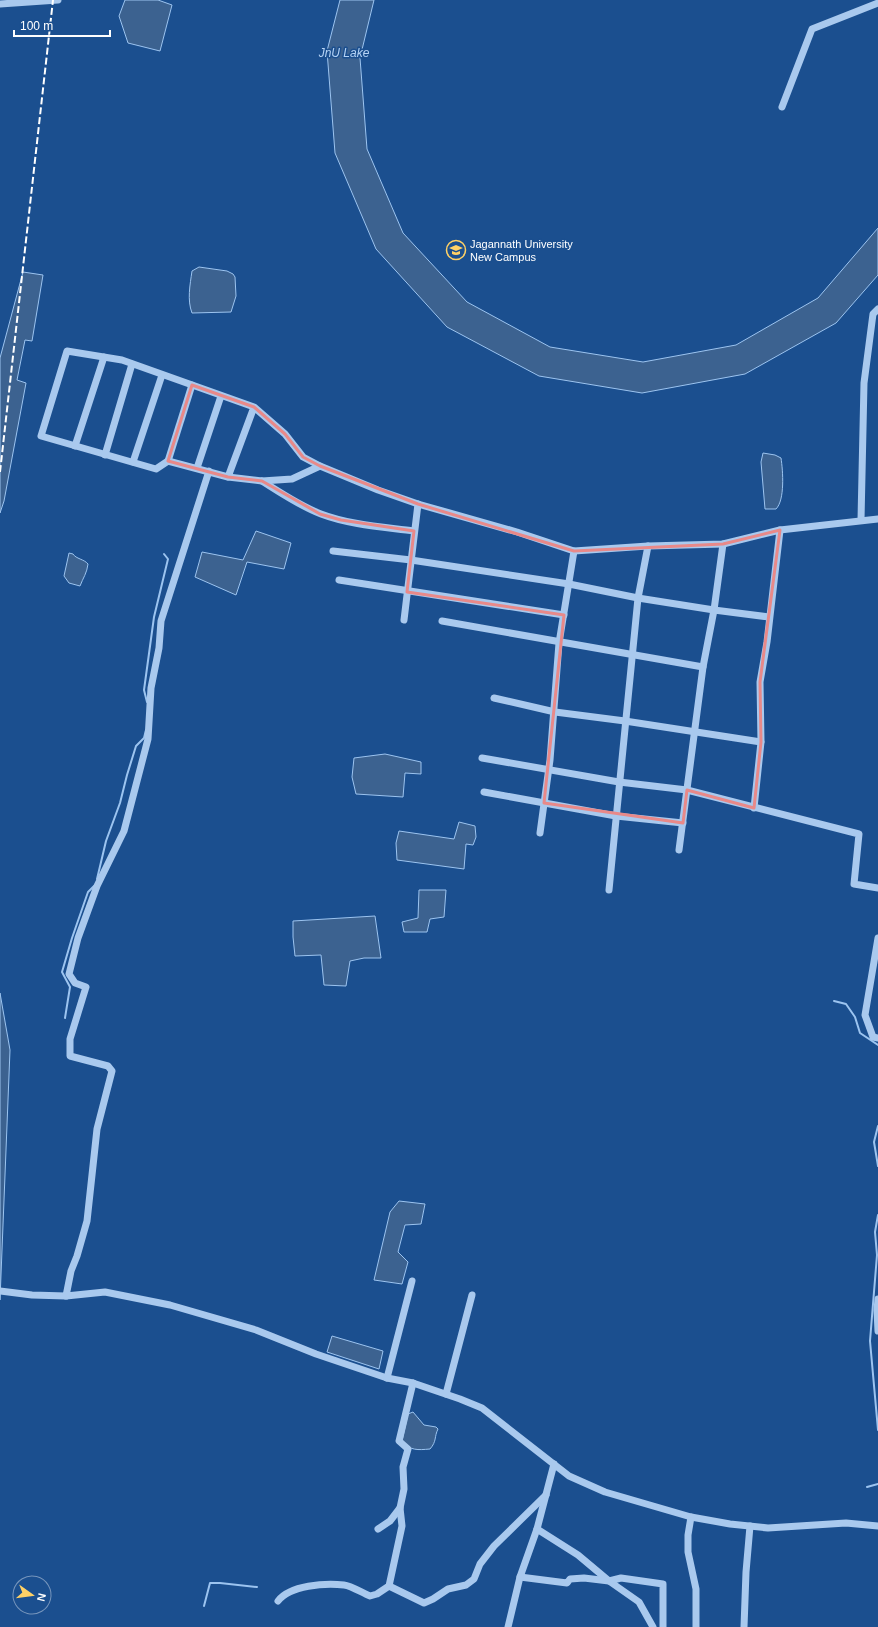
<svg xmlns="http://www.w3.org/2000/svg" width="878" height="1627" font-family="Arial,sans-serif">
	<rect width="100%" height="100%" fill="#1b4f8f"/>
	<g fill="#3c6290" stroke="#9cc4f0">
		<path d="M125,0h33l14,5 -12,46 -32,-8 -9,-27z"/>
		<path d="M340,0h34l-14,58 7,91 36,84 64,69 83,45 93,15 93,-17 82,-47 60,-70v47l-42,48 -91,51 -103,19 -103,-17 -92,-49 -71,-78 -41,-96 -8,-102z"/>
		<path d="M199,267l28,4 6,3 2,3 1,19 -5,16 -39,1c-5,-13 -2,-28 0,-42z"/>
		<path d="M23,272l20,3 -11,66 -7,-1 -8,40 9,3 -22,118 -4,12v-155z"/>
		<path d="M763,453l12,2 6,3c2,13 4,42 -5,51h-11l-4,-47z"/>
		<path d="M256,531l35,12 -7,26 -37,-7 -11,33 -41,-18 7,-25 41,8z"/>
		<path d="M69,553l4,1c3,5 11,5 15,10 -1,9 -5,14 -8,22l-11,-3 -5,-7z"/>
		<path d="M385,754l36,8v12l-16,-1 -2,24 -47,-3 -4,-17 2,-19z"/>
		<path d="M459,822l16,4 1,11 -3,8 -7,-1 -2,25 -67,-9 -1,-17 3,-12 55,8z"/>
		<path d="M419,890h27l-2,27 -14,2 -3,13h-23l-2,-10 16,-4z"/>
		<path d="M375,916l6,42h-17l-14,3 -4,25 -22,-1 -3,-30 -26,1 -2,-19v-16z"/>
		<path d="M0,993l10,57 -10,250z"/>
		<path d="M399,1201l26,3 -4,20 -16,1 -7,27 10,10 -6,22 -28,-4 16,-68z"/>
		<path d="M332,1336l51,15 -4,18 -52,-17z"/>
		<path d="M413,1412l11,13 12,2 2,2c-4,8 -1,12 -8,20 -12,1 -20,2 -28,-8l6,-27z"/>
	</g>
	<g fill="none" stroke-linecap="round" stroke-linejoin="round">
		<g stroke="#9cc4f0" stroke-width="2">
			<path d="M147,702l-3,-12 10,-73 14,-58 -4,-5"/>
			<path d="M97,879l9,-38 14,-38 7,-28 9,-29 8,-8 2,-8"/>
			<path d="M834,1001l12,3 9,13 5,16 18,12"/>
			<path d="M65,1018l5,-31 -8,-15 10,-34 16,-46 6,-6"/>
			<path d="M878,1126l-4,16 4,24"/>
			<path d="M878,1215l-3,17 2,23 -7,86 8,89"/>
			<path d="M867,1487l11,-3"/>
			<path d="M204,1606l6,-23h10l37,4"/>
		</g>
		<g stroke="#a9c9ee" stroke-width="7">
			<path d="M0,4l58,-4"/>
			<path d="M782,107l30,-78 66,-26"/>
			<path d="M254,407l-26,70 -60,-16 -12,8 -115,-33 26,-85 55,9 132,47 31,27 18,23 17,9"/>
			<path d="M75,446l29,-89"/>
			<path d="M105,455l27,-91"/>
			<path d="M168,461l24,-76"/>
			<path d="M133,462l29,-87"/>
			<path d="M197,468l24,-72"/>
			<path d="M228,477l34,4 30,-2 28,-13 58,24 40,14 99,28 57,19 74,-5 75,-2 57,-14 98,-11"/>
			<path d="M262,481c19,12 38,25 59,33 29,11 63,13 93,17"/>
			<path d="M861,520l3,-137 9,-69 5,-5"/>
			<path d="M333,551l78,9 158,24 69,14 76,12 55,7"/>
			<path d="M339,580l225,35"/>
			<path d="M404,620l14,-116"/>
			<path d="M442,621l261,46"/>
			<path d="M494,698l61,14 70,9 136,21 -7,66"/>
			<path d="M761,742l-1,-60 7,-40 13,-112"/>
			<path d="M482,758l137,24 68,8 172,44 -5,50 24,4"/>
			<path d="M484,792l132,24 67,7"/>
			<path d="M540,833l10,-73 9,-117 15,-92"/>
			<path d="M679,850l24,-183 11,-57 9,-66"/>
			<path d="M609,890l29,-292 10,-52"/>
			<path d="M878,938l-13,77 8,22 5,1"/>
			<path d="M0,1291l32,4 34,1 39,-4 65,13 86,25 60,24 71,24 26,5 47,16 22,9 87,68 36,16 86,25 39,7 38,4 78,-5 32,3"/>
			<path d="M66,1296l5,-25 6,-15 10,-35 10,-92 15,-58 -4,-5 -38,-10v-17l16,-52 -11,-4 -6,-9 9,-36 19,-52 27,-55 24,-92 3,-51 8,-40 2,-27 48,-150"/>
			<path d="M878,1299l-1,11 1,21"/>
			<path d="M387,1378l25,-97"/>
			<path d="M446,1394l26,-99"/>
			<path d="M691,1517l-3,18v17l8,37v38"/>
			<path d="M378,1529l12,-8 10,-13"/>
			<path d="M537,1529l41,26 31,26 30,21 14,25"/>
			<path d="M520,1577l47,6 3,-4 14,-1 25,3 12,-3 42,6v43"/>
			<path d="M389,1586l35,17 9,-4 15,-10 18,-4 8,-6 6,-15 14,-18 52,-51"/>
			<path d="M278,1601c12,-16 47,-18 66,-16 8,1 18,8 26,11l7,-2 12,-8 13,-60 -2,-18 4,-19 -1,-22 5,-18 -9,-8 14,-58"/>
			<path d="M508,1627l12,-50 17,-48 17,-65"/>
			<path d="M744,1627l2,-55 4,-46"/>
		</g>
		<path stroke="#fff" stroke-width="2" stroke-dasharray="7 3" stroke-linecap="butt" d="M0,472l53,-472"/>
	</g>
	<path fill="none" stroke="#e88989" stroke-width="3" stroke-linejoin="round" d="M192,385l62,22 31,27 18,23 17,9 98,38 156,47 149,-7 57,-14 -20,152 1,60 -7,66 -67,-18 -4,33 -139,-20 20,-188 -157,-23 7,-61 -73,-11 -21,-6 -58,-33 -34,-4 -60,-16z"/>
	<defs>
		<symbol id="university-ring" viewBox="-11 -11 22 22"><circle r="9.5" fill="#1b4f8f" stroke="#ffd166" stroke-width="1.5"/><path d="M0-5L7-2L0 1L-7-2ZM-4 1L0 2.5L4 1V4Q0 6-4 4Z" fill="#ffd166"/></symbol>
	</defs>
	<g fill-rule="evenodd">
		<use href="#university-ring" x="445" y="239" width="22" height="22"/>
	</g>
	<g text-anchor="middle" stroke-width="3" stroke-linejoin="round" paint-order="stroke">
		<g font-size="11" fill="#fff" stroke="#1b4f8f" text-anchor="start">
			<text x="470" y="248">Jagannath University<tspan x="470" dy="13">New Campus</tspan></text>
		</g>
		<g font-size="12" font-style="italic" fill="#b5d3f5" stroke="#1b4f8f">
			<text x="344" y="57">JnU Lake</text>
		</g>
	</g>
	<g transform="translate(32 1595) rotate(104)"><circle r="19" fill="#1b4f8f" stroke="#7695bc"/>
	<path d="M0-3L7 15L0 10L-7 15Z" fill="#ffd166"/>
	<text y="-6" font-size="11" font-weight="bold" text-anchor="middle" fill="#ffffff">N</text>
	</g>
	<path d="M14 30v6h96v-6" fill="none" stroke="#ffffff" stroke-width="2"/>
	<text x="20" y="30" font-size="12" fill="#ffffff" stroke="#1b4f8f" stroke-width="3" paint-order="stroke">100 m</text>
</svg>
